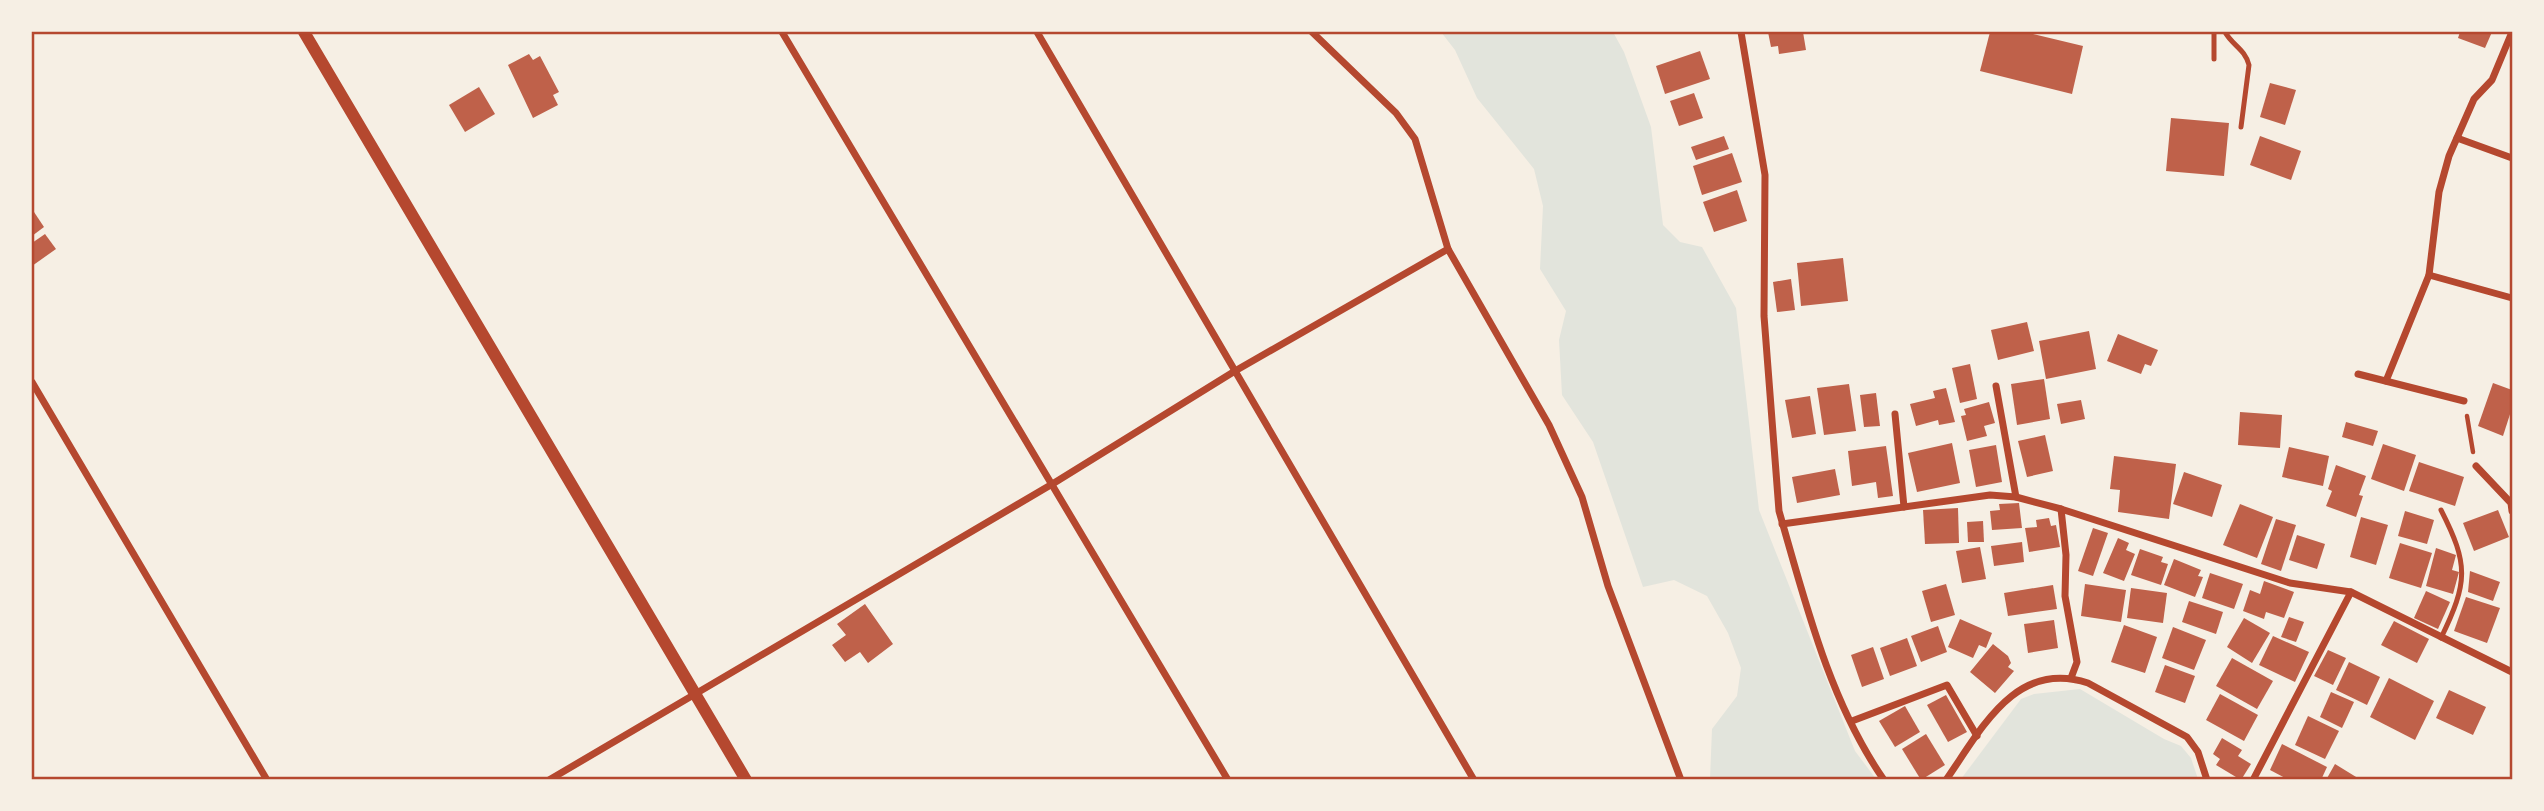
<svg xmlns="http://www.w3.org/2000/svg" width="2544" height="811" font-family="Spectral,serif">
	<rect width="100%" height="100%" fill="#f6efe4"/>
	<g fill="#e2e4dc">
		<path d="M1441,32h172l11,20 27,75 12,98 17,17 22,5 34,61 23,202 96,241 21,28h-166l2,-50 25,-33 4,-28 -13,-35 -21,-37 -33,-16 -31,7 -50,-145 -31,-47 -3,-55 7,-29 -26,-42 3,-63 -9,-37 -57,-71 -22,-48z"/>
		<path d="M2080,689l84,50 17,7 10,12 7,21h-237l60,-80 13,-5z"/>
	</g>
	<g fill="#bf614a">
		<path d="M1768,32h35l3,18 -27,4 -1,-8 -7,1z"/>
		<path d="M1990,32h35l58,14 -11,48 -92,-23z"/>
		<path d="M2460,32h32l-7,16 -27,-10z"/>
		<path d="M1700,51l10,28 -45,15 -9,-28z"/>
		<path d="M529,54l4,6 7,-4 19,36 -6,3 5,10 -25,13 -25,-53z"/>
		<path d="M2270,83l26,7 -11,35 -25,-8z"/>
		<path d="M479,87l16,27 -30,18 -16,-27z"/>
		<path d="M1694,93l9,25 -24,8 -9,-25z"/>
		<path d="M2171,118l58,5 -5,53 -58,-5z"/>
		<path d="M1724,136l5,13 -33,11 -5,-13z"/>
		<path d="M2260,136l41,15 -10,29 -41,-15z"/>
		<path d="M1732,153l10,29 -40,13 -9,-29z"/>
		<path d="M1737,190l10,31 -33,11 -11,-30z"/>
		<path d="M32,209l12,18 -12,9z"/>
		<path d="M45,234l11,15 -24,17v-23z"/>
		<path d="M1843,258l5,43 -47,5 -4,-43z"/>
		<path d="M1791,279l4,31 -18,2 -4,-30z"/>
		<path d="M2027,322l7,29 -36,9 -7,-30z"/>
		<path d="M2089,331l7,38 -50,10 -7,-38z"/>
		<path d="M2118,334l40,16 -7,16 -6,-2 -4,10 -34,-13z"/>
		<path d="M1970,364l7,35 -17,4 -8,-35z"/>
		<path d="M2044,379l6,40 -33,6 -6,-41z"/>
		<path d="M2493,383l19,7v18l-9,28 -25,-10z"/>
		<path d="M1849,384l7,47 -32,4 -7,-47z"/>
		<path d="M1946,388l9,34 -16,3 -1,-5 -22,6 -6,-22 25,-6 -2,-7z"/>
		<path d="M1876,393l4,33 -16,1 -4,-32z"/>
		<path d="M1810,396l6,38 -24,4 -7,-38z"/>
		<path d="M2081,400l4,19 -24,5 -4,-20z"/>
		<path d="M1989,402l6,21 -11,3 3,10 -20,5 -6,-25 5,-1 -2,-6z"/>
		<path d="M2240,412l42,3 -2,33 -42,-3z"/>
		<path d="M2346,422l32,9 -5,15 -31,-9z"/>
		<path d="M2045,435l8,36 -26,6 -9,-36z"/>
		<path d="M1952,443l8,40 -43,9 -9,-39z"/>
		<path d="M2383,444l33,11 -12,36 -33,-12z"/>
		<path d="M1996,445l6,37 -26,5 -7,-37z"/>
		<path d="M1886,446l7,50 -15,2 -2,-16 -24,4 -4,-35z"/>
		<path d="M2289,447l40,9 -6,30 -41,-9z"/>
		<path d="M2114,456l62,8 -7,55 -51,-7 2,-22 -10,-1z"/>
		<path d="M2419,462l45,15 -9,29 -46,-15z"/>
		<path d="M2336,465l30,11 -7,19 4,1 -7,21 -30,-11 6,-15 -4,-2z"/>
		<path d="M1835,469l5,26 -43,8 -5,-26z"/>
		<path d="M2184,472l38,13 -10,32 -39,-13z"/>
		<path d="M2019,503l3,25 -30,2 -2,-19 10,-1 -1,-6z"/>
		<path d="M2240,504l33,13 -16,41 -34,-13z"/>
		<path d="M1958,508l1,35 -34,1 -2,-34z"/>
		<path d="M2498,510l11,27 -35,14 -11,-28z"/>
		<path d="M2405,511l29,9 -7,24 -29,-8z"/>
		<path d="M2361,517l27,8 -12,40 -26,-8z"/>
		<path d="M2049,518l2,8 5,-1 4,22 -31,5 -4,-24 12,-1 -1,-7z"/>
		<path d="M2276,519l20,6 -15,46 -20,-7z"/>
		<path d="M1983,521l1,21h-16l-1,-20z"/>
		<path d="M2093,528l15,5 -15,43 -15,-5z"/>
		<path d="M2297,535l28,9 -8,25 -28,-9z"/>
		<path d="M2118,538l11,5 -3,7 9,4 -11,27 -21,-8z"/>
		<path d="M2022,542l2,20 -30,4 -3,-20z"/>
		<path d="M2400,543l32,10 -11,35 -32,-10z"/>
		<path d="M1980,547l6,32 -24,4 -6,-32z"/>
		<path d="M2436,548l20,7 -4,15 7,2 -6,22 -27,-8z"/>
		<path d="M2140,549l23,8 -2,5 7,2 -7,21 -30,-10z"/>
		<path d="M2174,559l27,11 -3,6 5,1 -8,20 -31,-12z"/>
		<path d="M2470,571l30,11 -7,19 -25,-9z"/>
		<path d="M2210,573l33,11 -9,25 -32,-11z"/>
		<path d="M2264,581l30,11 -10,26 -18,-6 -2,7 -21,-8 7,-21 10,4z"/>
		<path d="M1946,584l9,31 -24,7 -9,-31z"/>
		<path d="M2085,584l41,6 -5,32 -40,-6z"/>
		<path d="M2053,585l4,24 -49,7 -4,-23z"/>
		<path d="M2131,588l36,5 -4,30 -36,-5z"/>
		<path d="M2426,591l24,11 -12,27 -24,-11z"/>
		<path d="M2466,597l34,11 -13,35 -33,-12z"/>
		<path d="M2189,601l34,11 -7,22 -34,-12z"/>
		<path d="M865,604l28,40 -25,19 -8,-11 -15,10 -13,-17 14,-10 -9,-11z"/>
		<path d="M2289,617l15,5 -8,20 -15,-5z"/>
		<path d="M2244,618l26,15 -18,30 -25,-16z"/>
		<path d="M1960,619l32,14 -6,15 -7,-3 -6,13 -25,-11z"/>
		<path d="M2054,620l4,28 -30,5 -4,-29z"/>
		<path d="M2394,621l35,18 -12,24 -36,-18z"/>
		<path d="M2124,625l33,12 -12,36 -34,-11z"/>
		<path d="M1938,626l9,26 -26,10 -10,-26z"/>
		<path d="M2173,627l33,13 -12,30 -32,-12z"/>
		<path d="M2273,636l36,16 -14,30 -36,-17z"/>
		<path d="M1907,638l10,28 -27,10 -10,-28z"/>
		<path d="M1993,644l15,12 3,7 -3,4 6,4 -19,22 -25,-21z"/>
		<path d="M1873,647l11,32 -22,8 -11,-32z"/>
		<path d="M2328,650l18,8 -13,27 -19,-9z"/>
		<path d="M2232,658l41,23 -16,28 -41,-23z"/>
		<path d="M2349,662l31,15 -13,28 -31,-15z"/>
		<path d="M2165,665l30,11 -10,27 -30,-11z"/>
		<path d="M2389,678l45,23 -19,39 -45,-23z"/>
		<path d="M2449,690l37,17 -13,28 -37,-17z"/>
		<path d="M2331,692l23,10 -12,26 -22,-11z"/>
		<path d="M2220,694l38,21 -14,26 -38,-21z"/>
		<path d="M1946,695l21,37 -19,10 -21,-37z"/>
		<path d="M1905,706l15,26 -25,15 -16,-26z"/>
		<path d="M2308,716l31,15 -14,28 -30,-14z"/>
		<path d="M1926,734l19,31 -24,15 -19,-31z"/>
		<path d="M2222,738l20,12 -4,6 13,8 -10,16 -25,-15 4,-6 -7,-5z"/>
		<path d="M2282,744l45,23 -6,13h-32l-19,-10z"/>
		<path d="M2335,764l26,16h-35z"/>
	</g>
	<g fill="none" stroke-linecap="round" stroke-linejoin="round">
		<path stroke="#b5482f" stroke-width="4.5" d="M2467,416l6,36"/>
		<g stroke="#b5482f" stroke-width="5">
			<path d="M2225,32c7,13 20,17 24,33l-8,62"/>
			<path d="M2214,59v-27"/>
			<path d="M2441,638c27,-56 28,-73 0,-128"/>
		</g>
		<g stroke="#b5482f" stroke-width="7">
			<path d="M782,32l446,748"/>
			<path d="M1037,32l437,748"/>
			<path d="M1312,32l84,81 19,26 33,110 101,176 33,72 26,89 73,194"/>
			<path d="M1741,32l24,143 -1,141 15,195c26,90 50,190 105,269"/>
			<path d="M2457,138l55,20"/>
			<path d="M2429,275l83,23"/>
			<path d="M2358,374l106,27"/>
			<path d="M2386,381l43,-106 10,-83 10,-36 25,-57 18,-19 20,-48"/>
			<path d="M32,382l235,398"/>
			<path d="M1996,386l20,111"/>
			<path d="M1895,414l9,93"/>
			<path d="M2476,466l35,37 1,8"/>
			<path d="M2061,509l5,46 -1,41 12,66 -6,16"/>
			<path d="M1782,524l208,-29 26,2 45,12 229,74 61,9 161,80"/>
			<path d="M1852,721l95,-36 30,51"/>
			<path d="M549,780l505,-297 181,-112 213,-122"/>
			<path d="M1946,780c35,-50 69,-121 142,-97l99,54 11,15 9,28"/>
			<path d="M2253,780l98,-188"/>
		</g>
		<path stroke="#b5482f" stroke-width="12" d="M304,32l442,748"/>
	</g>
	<rect width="2544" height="811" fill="none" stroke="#f6efe4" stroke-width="66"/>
	<rect x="33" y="33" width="2478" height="745" fill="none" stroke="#b5482f" stroke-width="2.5"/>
</svg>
